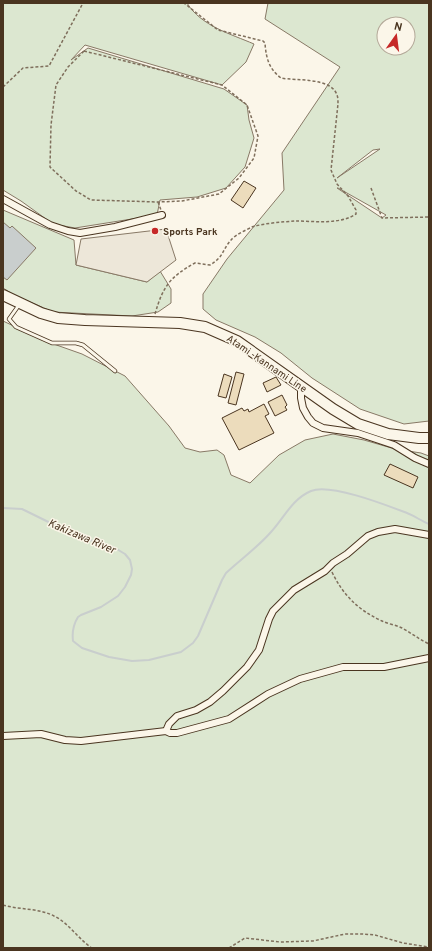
<svg xmlns="http://www.w3.org/2000/svg" width="432" height="951" font-family="Overpass,sans-serif">
	<rect width="100%" height="100%" fill="#fbf6e9"/>
	<g fill="#dce7d0" stroke="#887966" fill-rule="evenodd">
		<path d="M3,3h184c14,23 44,31 67,41l-8,18 -24,23 -137,-40 -14,15 17,-12 136,41 23,16 2,15 5,18 -9,29 -19,21 -29,9 -37,3 -3,15 -82,13 -22,-4 -32,-23 -18,-11z"/>
		<path d="M268,3h161v418l-25,3 -44,-15 -48,-31 -31,-25 -26,-16 -39,-17 -13,-11v-15l24,-35 57,-69 -2,-37 58,-86 -75,-48zM384,24h24v24h-24zM373,150l7,-1 -43,29zM337,188h1l48,27 -4,3z"/>
		<path d="M3,210l71,30 2,25 71,17 13,-11 11,18v14l-13,9 -26,4 -79,-4 -39,-17 -11,-7z"/>
		<path d="M3,321l45,21 34,12 43,22 44,50 16,22 15,4 17,-2 7,5 7,20 19,8 29,-28 26,-15 28,-6 31,6 31,9 26,4 8,3v492h-426z"/>
	</g>
	<path fill="#ede7d9" stroke="#887966" d="M166,229l10,31 -29,22 -71,-17 5,-26z"/>
	<path fill="#c9cecd" stroke="#887966" d="M3,222l7,6 2,-2 24,22 -29,32 -4,-3z"/>
	<g fill="none" stroke-linecap="round" stroke-linejoin="round">
		<path stroke="#c9cecd" stroke-width="2" d="M3,508l19,1 55,27 38,12 10,6 5,6 2,9 -1,6 -6,12 -7,9 -17,11 -20,8 -3,2c-5,8 -6,16 -5,24l9,7 27,9 23,4 17,-1 32,-8 12,-9 5,-7 24,-56 4,-7c15,-14 32,-26 45,-41 13,-14 21,-33 40,-41 19,-8 75,14 96,22 8,3 14,8 22,11"/>
	</g>
	<g fill="#ecdcbc" stroke="#4a3520">
		<path d="M244,181l12,7 -13,20 -12,-8z"/>
		<path d="M236,372l8,2 -8,31 -8,-2z"/>
		<path d="M224,374l8,3 -6,21 -8,-2z"/>
		<path d="M276,377l5,8 -14,7 -4,-9z"/>
		<path d="M282,395l5,10 -2,2 2,3 -12,6 -7,-14z"/>
		<path d="M264,404l5,10 -4,2 9,17 -35,17 -17,-32 20,-10 2,3 4,-2 1,3z"/>
		<path d="M390,464l28,13 -5,11 -29,-13z"/>
	</g>
	<g fill="none" stroke-linecap="round" stroke-linejoin="round">
		<defs>
			<path id="service" d="M19,305l-10,14 7,8 36,16h24l7,2 32,26"/>
			<g id="minor">
				<path d="M3,199l47,26 18,6 12,2 35,-6 47,-12"/>
				<path d="M301,386v12l2,10 5,9 5,6 10,5 35,5 36,12 21,13 14,6"/>
				<path d="M166,731l3,-7 8,-8 19,-6 14,-8 13,-11 24,-24 12,-17 10,-31 4,-8 21,-21 31,-19 8,-8 14,-9 21,-18 10,-4 17,-3 34,6"/>
				<path d="M3,736l38,-2 24,6 16,1 85,-10 4,2h7l52,-14 39,-25 32,-15 43,-12h41l45,-9"/>
			</g>
			<path id="primary" d="M3,295l38,18 17,5 27,2 95,3 25,4 32,14 96,68 25,15 30,10 31,4h10"/>
		</defs>
		<use href="#service" stroke="#4a3520" stroke-width="4.5"/>
		<use href="#minor" stroke="#4a3520" stroke-width="8"/>
		<use href="#primary" stroke="#4a3520" stroke-width="12"/>
		<g stroke="#7f6f5c" stroke-width="1.5" stroke-dasharray="3 2" stroke-linecap="butt">
			<path d="M84,51l138,34 25,20 11,31 -4,22 -15,20 -20,16 -37,7 -24,1 -67,-2 -15,-9 -26,-24 1,-42 5,-40 12,-18z"/>
			<path d="M3,87l20,-19 26,-2 34,-63"/>
			<path d="M371,188l11,30 47,-1"/>
			<path d="M158,202l3,8"/>
			<path d="M155,314c8,-28 15,-37 40,-51l15,2c14,-8 12,-15 21,-25 4,-5 15,-10 21,-13 13,-4 30,-5 43,-6 20,0 44,4 61,-7v-4l-8,-14 -11,-12 -6,-14 7,-66c0,-3 0,-7 -1,-9 -6,-18 -41,-14 -56,-17 -12,-9 -15,-20 -16,-35l-2,-2 -45,-11 -34,-27"/>
			<path d="M332,572c11,23 26,38 50,49 6,3 14,4 20,7 9,5 17,11 27,16"/>
			<path d="M3,905c17,5 36,3 51,11 15,7 24,23 38,32"/>
			<path d="M229,948l16,-10 35,4 33,-1 32,-7h18l12,1 28,8 26,4"/>
		</g>
		<use href="#service" stroke="#fbf6e9" stroke-width="3"/>
		<use href="#minor" stroke="#fbf6e9" stroke-width="6"/>
		<use href="#primary" stroke="#fbf6e9" stroke-width="10"/>
	</g>
	<circle fill="#c62828" stroke="#fbf6e9" stroke-width="1.5" cx="155" cy="231" r="4"/>
	<g text-anchor="middle" stroke-width="3" stroke-linejoin="round" paint-order="stroke">
		<g font-size="10" font-weight="bold" fill="#4a3520" stroke="#fbf6e9" text-anchor="start">
			<text x="163" y="235">Sports Park</text>
		</g>
		<g font-size="10" fill="#4a3520" stroke="#fbf6e9">
			<text transform="translate(267 363) rotate(34)" y="4">Atami -Kannami Line</text>
		</g>
		<g font-size="11" font-style="italic" fill="#4a3520" stroke="#fbf6e9">
			<text transform="translate(82 536) rotate(23)" y="4">Kakizawa River</text>
		</g>
	</g>
	<rect width="432" height="951" fill="none" stroke="#4a3520" stroke-width="8"/>
	<g transform="translate(396 36) rotate(14)"><circle r="19" fill="#fbf6e9" stroke="#b4a999"/>
	<path d="M0-3L7 15L0 10L-7 15Z" fill="#c62828"/>
	<text y="-6" font-size="11" font-weight="bold" text-anchor="middle" fill="#4a3520">N</text>
	</g>
</svg>
